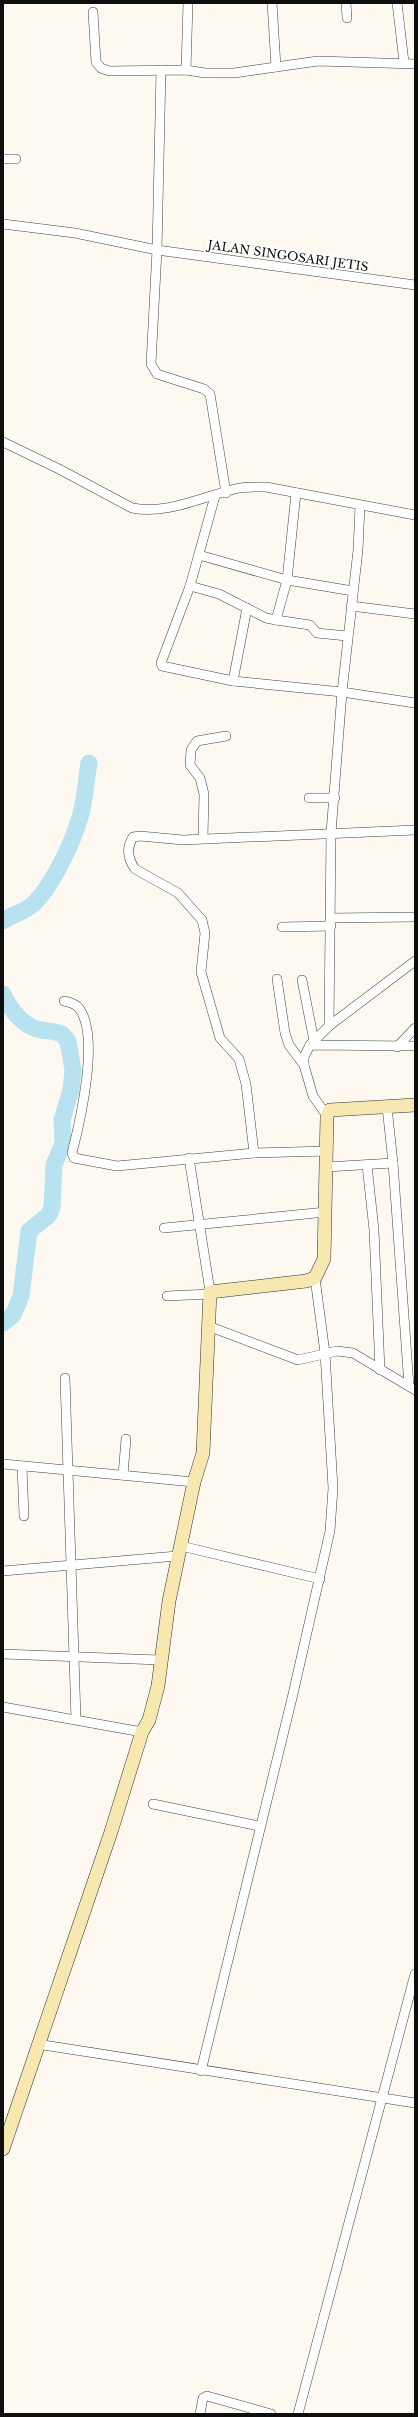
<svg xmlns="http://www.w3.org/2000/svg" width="418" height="2417" font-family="'Libre Baskerville',serif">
	<rect width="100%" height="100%" fill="#fef9f0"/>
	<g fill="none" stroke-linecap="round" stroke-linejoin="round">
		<g stroke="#b9e2f0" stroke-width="17">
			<path d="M3,921c9,-7 20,-8 29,-16 19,-16 41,-63 48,-88 5,-17 6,-36 9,-54"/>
			<path d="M3,994c7,15 20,33 38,36 7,1 14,1 21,4l6,7 5,29 -2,20 -9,30 1,23 -9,22 -2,42 -3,8 -20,16 -8,65 -8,19 -10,8"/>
		</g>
		<defs>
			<g id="street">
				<path d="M272,3l4,64"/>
				<path d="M346,3l1,15"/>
				<path d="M397,3l7,59"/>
				<path d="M93,12l3,50 5,6 8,3 77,-1 19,3h29l84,-12 97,3"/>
				<path d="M161,70l-4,180 258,35"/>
				<path d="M186,70l2,-67"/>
				<path d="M3,159h13"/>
				<path d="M3,224l72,9 82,17 -6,114 6,10 47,15 6,5 16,99"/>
				<path d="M3,442l56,27 73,39c34,7 70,-11 103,-19 10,-3 21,-2 31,-2l149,28"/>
				<path d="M215,496l-25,90 -29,77 1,3 71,15 109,11 73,11"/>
				<path d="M199,555l88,25 66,11"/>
				<path d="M190,586l29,8 47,24 10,2 11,-40 9,-87"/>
				<path d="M351,606l64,8"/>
				<path d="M276,620l34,5 7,8 30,3"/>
				<path d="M233,681l14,-73"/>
				<path d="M309,798h26"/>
				<path d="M203,838l1,-44 -4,-16 -10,-13 1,-15 6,-9 29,-5"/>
				<path d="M331,918l84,-1"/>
				<path d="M282,927l49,-1"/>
				<path d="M277,979l8,54 4,12 15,20 9,31 14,20"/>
				<path d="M302,980l12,61"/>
				<path d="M64,1001c5,1 10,2 14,6 23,26 2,115 -6,146l2,5 43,8 137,-13 73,-2"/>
				<path d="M329,1026l86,-65"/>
				<path d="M310,1045l19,-19 2,-193 11,-141 16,-142 2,-44"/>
				<path d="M397,1047l18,-19"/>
				<path d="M304,1065v-8l6,-12 105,1"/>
				<path d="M387,1107l6,56 16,223"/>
				<path d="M254,1153l-8,-69 -7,-25 -19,-21 -19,-66 4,-39 -3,-13 -24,-27 -43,-24c-7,-10 -9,-21 -2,-32l7,-1 43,4 232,-10"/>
				<path d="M189,1158l21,133"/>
				<path d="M367,1165l7,65 6,140"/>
				<path d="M326,1167l67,-4"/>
				<path d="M164,1228l162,-16"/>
				<path d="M167,1296l43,-2"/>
				<path d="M208,1326l90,34 39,-9 16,2 62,37"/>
				<path d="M65,1378l11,341"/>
				<path d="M3,1464l191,18"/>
				<path d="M22,1466l2,50"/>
				<path d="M123,1475l3,-36"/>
				<path d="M181,1546l139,33"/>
				<path d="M3,1571l174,-15"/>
				<path d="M3,1654l157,6"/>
				<path d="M3,1707l139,25"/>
				<path d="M153,1804l106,22"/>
				<path d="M37,2044l378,59"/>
				<path d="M201,2071l92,-377 37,-163 3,-43 -8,-135 -10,-75"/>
				<path d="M200,2414l3,-16 4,-2 64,18"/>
				<path d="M298,2414l117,-440"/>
			</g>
			<path id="secondary" d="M3,2149l108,-317 31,-100 7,-12 9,-34 11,-85 25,-119 9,-29 7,-161 96,-11 9,-3 9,-19 3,-143 3,-6 85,-5"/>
		</defs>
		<use href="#street" stroke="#414141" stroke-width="10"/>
		<use href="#secondary" stroke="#303030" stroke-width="14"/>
		<use href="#street" stroke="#fff" stroke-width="9"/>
		<use href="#secondary" stroke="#f7e8b1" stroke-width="13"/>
	</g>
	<g text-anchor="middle" stroke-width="4" stroke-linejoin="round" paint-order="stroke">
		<g font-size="12" fill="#0e0e0e" stroke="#fff">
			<text transform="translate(288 256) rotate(8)" y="4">JALAN SINGOSARI JETIS</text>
		</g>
	</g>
	<rect width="418" height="2417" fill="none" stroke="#0e0e0e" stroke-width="8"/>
</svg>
